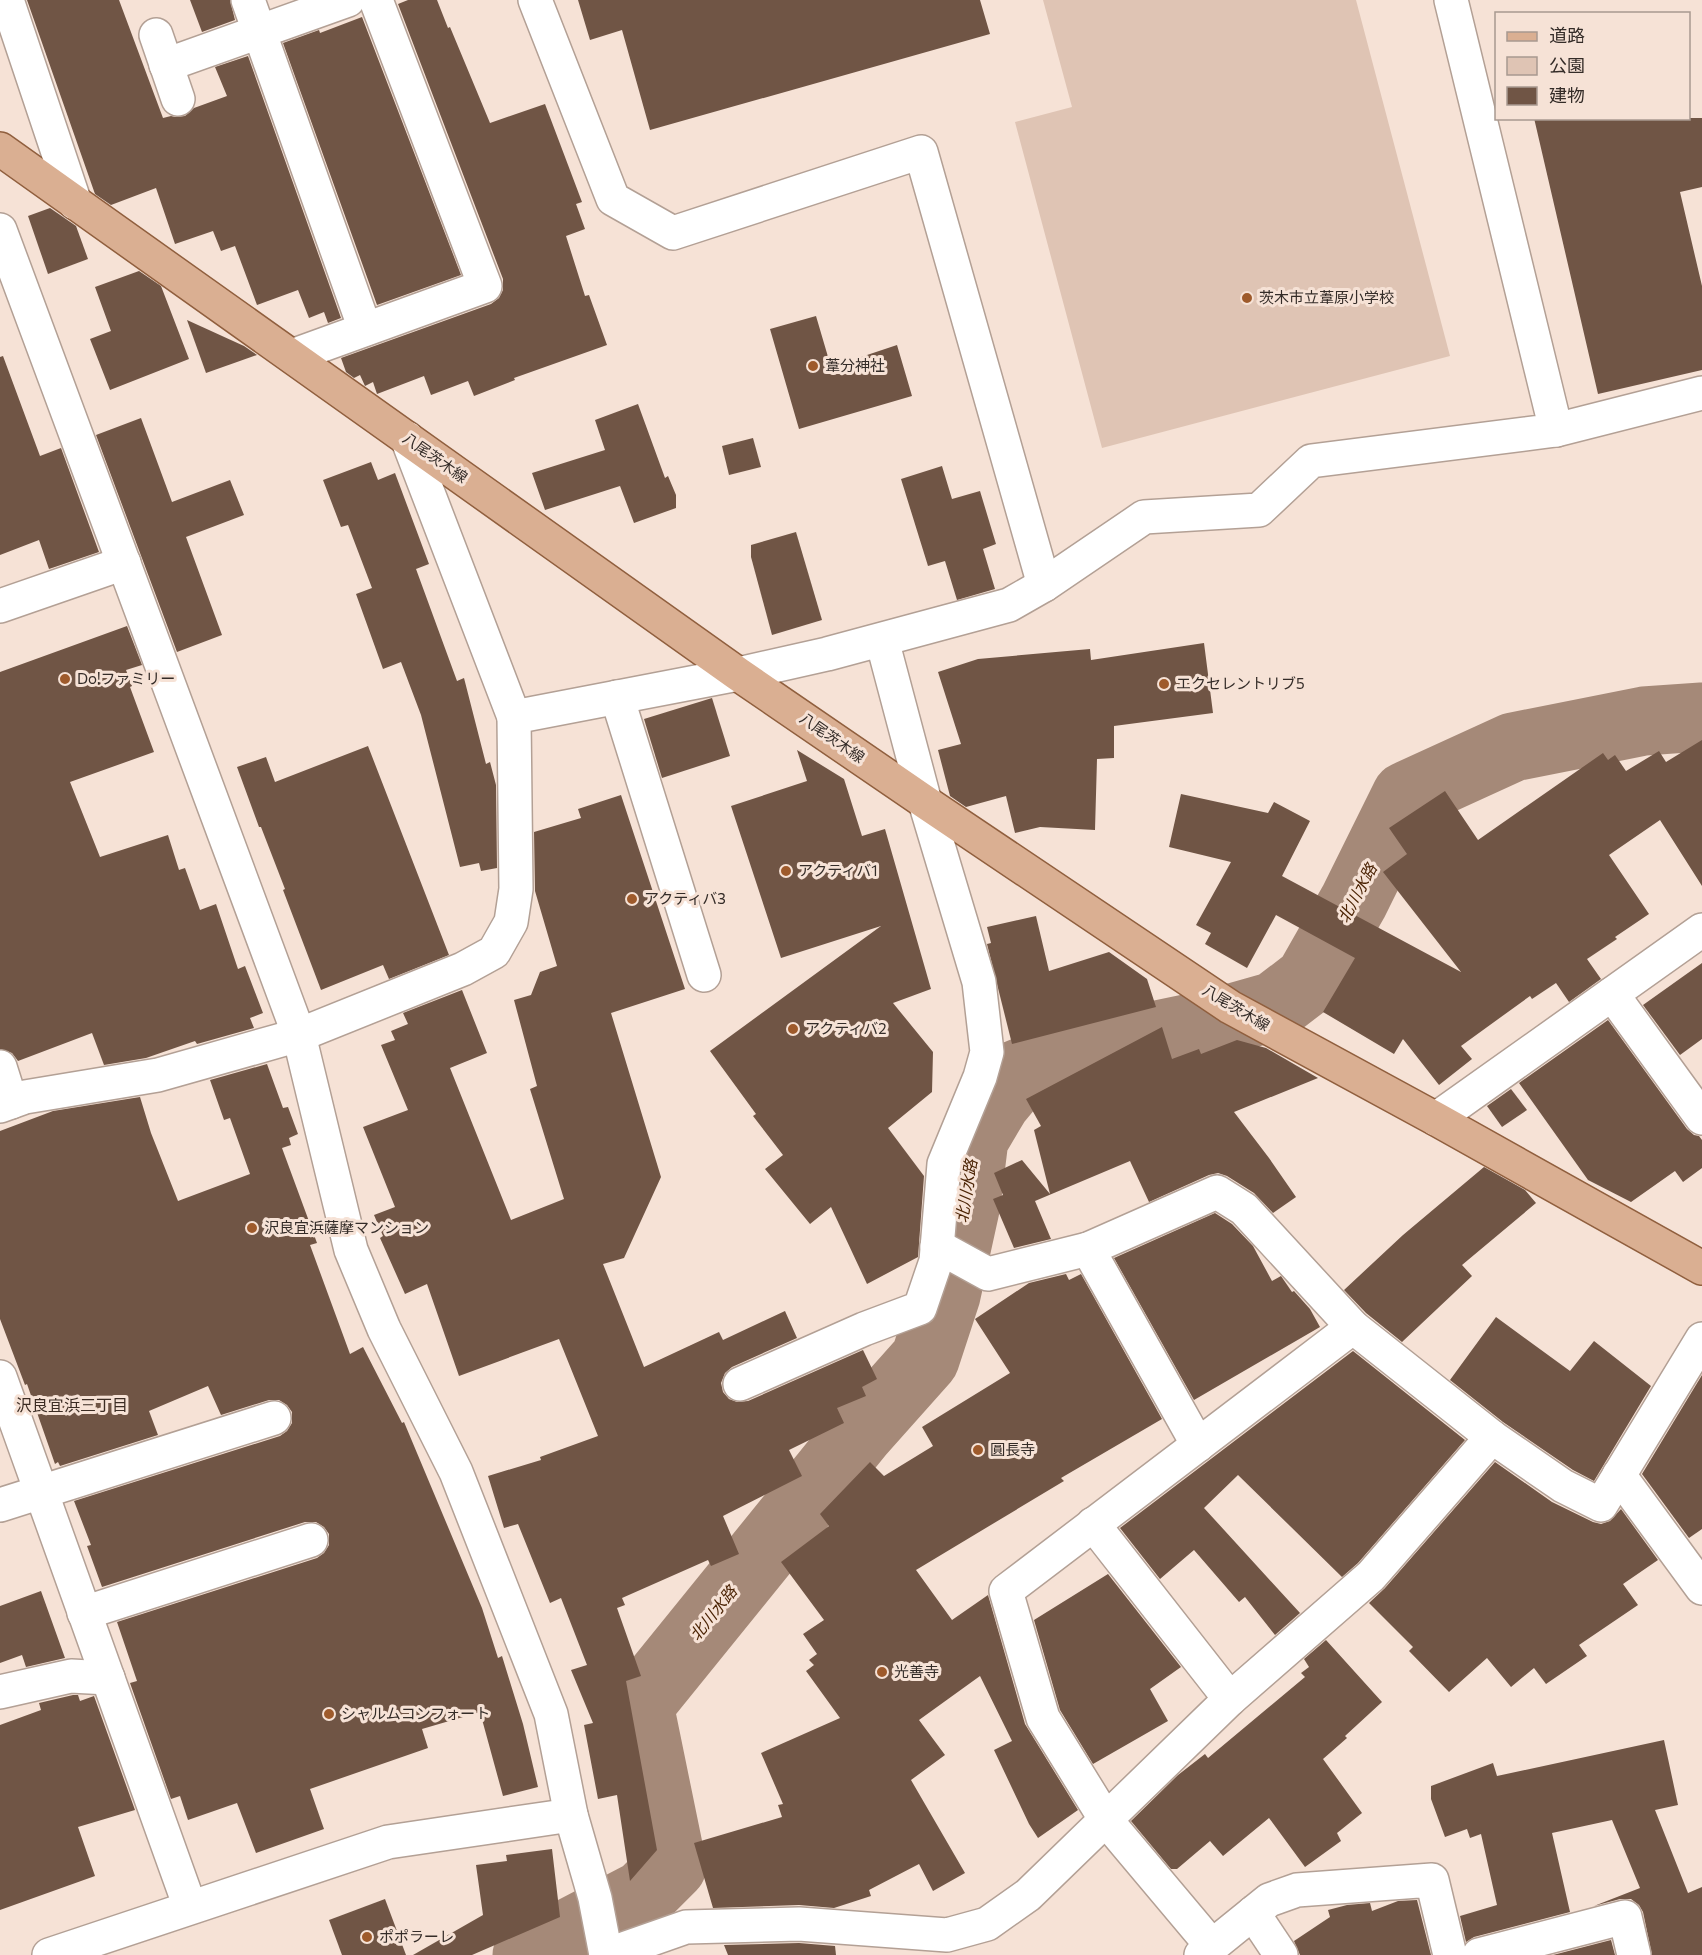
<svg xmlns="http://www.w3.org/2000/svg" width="1702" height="1955" font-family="Commissioner,'Noto Sans JP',sans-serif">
	<rect width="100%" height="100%" fill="#f6e2d6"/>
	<path fill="#dfc4b4" d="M1043,0h313l94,356 -348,92 -87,-326 57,-15z"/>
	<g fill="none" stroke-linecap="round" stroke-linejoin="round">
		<path stroke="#a58978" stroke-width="69" d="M527,1955l117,-61 28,-28 -33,-161 221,-273 65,-73 21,-64 20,-91 8,-65 22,-37 24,-29 42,-16 57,-14 96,-20 60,-17 34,-26 45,-79 52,-105 107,-49 131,-26 58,-4"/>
	</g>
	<g fill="#705545">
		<path d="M27,0h92l44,118 8,-2 4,1 10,-1 9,-8 33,-12 -12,-29 33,-11 93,262 -13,5 -4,-11 -15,6 -11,-28 -41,15 -22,-59 -14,5 -8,-20 -38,13 -19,-56 -45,17 -16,-11z"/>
		<path d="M190,0h40l5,20 -33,12z"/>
		<path d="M408,0h29l11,28 2,-1 40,96 55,-19 37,98 -6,2 9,25 -19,7 19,60 4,-1 18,50 -93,33 1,2 -41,16 -6,-15 -37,14 -7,-19 -47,18 -4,-12 -8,4 -5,-11 -6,3 -8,-6 -5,-14 150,-54 8,-6 4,-8v-11l-105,-275z"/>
		<path d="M578,0h402l10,34 -340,96 -28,-100 -32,10z"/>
		<path d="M362,17l99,258 -84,30 -94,-262 36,-13 1,3z"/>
		<path d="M1534,118h168v69l-22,5 22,94v84l-104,24z"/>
		<path d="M50,208l26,18 12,33 -40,15 -20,-58z"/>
		<path d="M139,271l22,15 28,73 -79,31 -20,-51 21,-8 -16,-44z"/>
		<path d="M816,316l15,51 66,-22 15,51 -113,33 -29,-100z"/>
		<path d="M187,320l57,26 13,9 -51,18z"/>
		<path d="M3,356l37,100 21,-8 38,104 -50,17 -10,-29 -39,15v-198z"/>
		<path d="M638,404l27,74 3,-2 8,19v13l-42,15 -14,-37 -75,24 -13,-37 73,-23 -10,-30z"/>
		<path d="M141,418l31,84 58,-22 14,35 -58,22 36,98 -45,17 -81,-217z"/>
		<path d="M753,438l8,29 -32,8 -7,-29z"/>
		<path d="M371,462l7,18 17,-7 34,91 -13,5 41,112 7,-3 22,86 4,-2 6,23 1,83 -16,3 -2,-8 -19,4 -39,-152 -20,-53 -18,7 -27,-75 16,-6 -24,-63 -7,2 -18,-47z"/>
		<path d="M942,466l10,33 28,-8 16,53 -13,5 12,40 -38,11 -12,-39 -17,5 -27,-87z"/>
		<path d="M796,532l26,88 -50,15 -21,-78v-12z"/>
		<path d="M127,626l15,39 -16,5 6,16 -2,1 24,65 -84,30 30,75 68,-22 11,35 6,-2 15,42 16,-6 22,65 7,-3 18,47 -13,5 4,10 -57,16 -2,-3 -49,17 -42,7 -12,-32 -74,28 -6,-8 -12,-4v-377z"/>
		<path d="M1204,643l9,70 -99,13v32l-17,1 -2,71 -55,-3 -25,6 -9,-37 -40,11 -16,-11 -12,-46 23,-6 -23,-72 40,-13 112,-10 1,11z"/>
		<path d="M712,698l18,58 -68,22 -18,-59z"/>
		<path d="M1702,740v146l-42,-66 -51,35 40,59 -34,23 2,2 -30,20 14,20 -32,23 -13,-19 -24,16 -2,-3 -69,50 11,13 -33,26 -36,-46 -9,15 -71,-42 32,-54 -79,-43 -29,53 -42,-24 6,-11 -15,-8 35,-63 -62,-15 12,-53 87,19 6,-11 36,19 -28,55 179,96 -78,-100 24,-18 -18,-26 56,-37 33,49 125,-87 5,7 7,-5 11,16 33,-20 7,11z"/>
		<path d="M368,746l81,209 -60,24 -6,-14 -62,25 -38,-100 2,-1 -24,-62h-2l-22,-60 29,-10 9,25z"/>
		<path d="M797,750l47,29 18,57 23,-7 46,160 -38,14 40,49 -1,40 -44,36 36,48 -6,81 -51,27 -36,-77 -21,17 -45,-55 18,-14 -30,-39 3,-2 -46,-63 171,-125 -100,32 -50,-152 76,-25z"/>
		<path d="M621,795l64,194 -74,24 50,164 -37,81 -21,6 41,103 75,-35 4,8 62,-29 12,27 -65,29 -7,6 -4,10 2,9 6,7 8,3 11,-1 115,-51 14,29 -15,8 4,9 -29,12 7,15 -55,27 13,26 -79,40 16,38 -28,12 -3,-6 -86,38 3,7 -8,3 24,68 -15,5 31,169 -27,31 -13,-86 -19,4 -14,-74 9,-2 -22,-53 16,-5 -26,-67 -11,5 -32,-79 -14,4 -16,-52 53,-16 -1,-3 58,-21 -39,-97 -100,37 -32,-92 -22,10 -25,-56 3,-2 -9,-21 21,-8 -32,-80 45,-17 -27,-65 14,-5 -4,-9 17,-7 -5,-11 59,-23 25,63 -37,15 61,152 53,-21 -34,-110 7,-3 -23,-86 17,-5 9,-23 17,-6 -22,-75 -1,-59 47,-14 -3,-9z"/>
		<path d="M1036,916l13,55 60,-19 38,27 9,28 -144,37 -25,-100 4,-1 -4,-16z"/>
		<path d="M1702,963v76l-22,16 -37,-50z"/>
		<path d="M1608,1020l79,109 7,6 5,1 3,4v28l-19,14 -8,-11 -44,31 -43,-22 -69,-97z"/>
		<path d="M1162,1027l10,32 27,-10 2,5 36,-14 29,8 52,30 -84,34 35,46 27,39 -23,16 -19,-20 -27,-17 -9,-3 -9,2 -60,27 -19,-41 -95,40 16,38 -37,9 -21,-49 10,-4 -9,-22 28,-13 28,34 -16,-64 7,-4 -15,-27z"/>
		<path d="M267,1064l16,44 5,-1 10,27 -9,4 2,7 -9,3 35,95 -7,2 40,109 13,-7 39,76 2,-1 78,186 16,50 4,-2 21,68 15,63 -35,9 -23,-84 -58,17 6,19 -118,41 14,40 -68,24 -19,-50 -49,17 -8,-24 -9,3 -41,-116 7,-2 -20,-59 200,-64 7,-5 5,-8v-11l-5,-7 -8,-5h-11l-203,65 -15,-41 4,-1 -17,-44 206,-65 7,-5 5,-8v-11l-5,-7 -8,-5h-10l-48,15 -13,-29 -59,25 9,24 -98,31 -2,-4 -3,2 -28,-80 -2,1 -25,-66v-188l53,-20 87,-14 11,36 27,68 72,-27 -20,-56 -6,2 -14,-40z"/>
		<path d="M1511,1089l16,21 -25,17 -15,-21z"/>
		<path d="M1484,1167l41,23 11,13 -74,62 10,11 -70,66 -36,-29 -22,-23 59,-55z"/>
		<path d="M1215,1213l17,11 21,22 19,35 9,-5 11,16 2,-1 16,18 10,18 -126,73 -80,-142z"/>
		<path d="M1066,1274l3,6 12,-6 81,145 -101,59 3,3 -148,89 36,50 36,-25 37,129 53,86 -40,28 -9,-14 -35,-74 18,-9 -32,-65 -61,44 26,35 -34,25 54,93 -32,18 -14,-27 -50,26 2,6 -37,12 -35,-3 -86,3 -19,-65 88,-26 -4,-12 5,-1 -22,-51 79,-35 -34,-47 8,-6 -5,-5 8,-6 -14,-20 21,-14 -43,-58 48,-36 -9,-12 50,-52 14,14 49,-30 -11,-19 88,-54 -35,-54 54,-36z"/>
		<path d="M1496,1317l74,54 24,-30 57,45 -57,95 -21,-11 -70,-48 -53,-42z"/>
		<path d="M1353,1351l112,89 -107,123 -16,14 -104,-102 -34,33 96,105 -25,22 -30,-38 -6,5 -45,-52 -34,29 -40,-51z"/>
		<path d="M1702,1375v154l-13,9 -47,-64z"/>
		<path d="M1495,1462l57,40 41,20 8,2 9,-3 11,-12 37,51 -35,24 15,21 -59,40 8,11 -41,28 -12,-16 -23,19 -24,-29 -38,34 -40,-41 4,-4 -44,-44 16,-15z"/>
		<path d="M1108,1574l73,93 -31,22 18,32 -75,43 -33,-54 -26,-90z"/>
		<path d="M41,1591l24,67 -39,9 -4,-12 -22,8v-57z"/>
		<path d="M1326,1640l56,62 -37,34 2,2 -24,21 39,54 -25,20 4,8 -36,26 -36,-49 -46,38 -13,-15 -33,28h-6l-40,-48 47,-46 27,-21 3,4 97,-81 -4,-4 8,-6 -5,-8z"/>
		<path d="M73,1695h5l2,6 14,-5 41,114 -57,17 17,49 -95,34v-185l41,-15 -2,-7z"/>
		<path d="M1664,1740l14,65 -23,5 33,83 14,-6v68h-50l-9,-43 -4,-7 -8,-6h-11l-26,7 46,-18 -28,-68 -60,13 18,79 -96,25 -8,5 -6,-26 37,-11 -16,-71 -11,4 -3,-9 -22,8 -14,-38v-13l62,-23 4,13z"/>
		<path d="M552,1849l8,68 -88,38h-59l70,-40 -7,-50 31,-4 -1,-6z"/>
		<path d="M385,1899l21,56h-64l-13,-35z"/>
		<path d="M1417,1900l14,55h-131l-6,-14 36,-24 -2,-7 19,-5 23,-2 2,8 26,-10z"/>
		<path d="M1611,1940l4,15h-62z"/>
		<path d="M799,1943l36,3 1,9h-108l-4,-10z"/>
	</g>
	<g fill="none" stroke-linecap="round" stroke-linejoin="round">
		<defs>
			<g id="minor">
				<path d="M7,0l68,203"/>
				<path d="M248,0l117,329"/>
				<path d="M535,0l78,199 60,34 248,-81 123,433"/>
				<path d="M156,35l22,64"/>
				<path d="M166,65l182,-65"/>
				<path d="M0,230l299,805 52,215 33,79 72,143 95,242 20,101 24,83 11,57"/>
				<path d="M292,356l193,-70 -109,-286"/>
				<path d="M1556,430l146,-37"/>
				<path d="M407,438l107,279"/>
				<path d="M0,606l124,-43"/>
				<path d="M617,697l87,278"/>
				<path d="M1612,994l90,124"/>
				<path d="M0,1067l11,35"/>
				<path d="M0,1106l25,-9 133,-22 141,-40 164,-66 31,-17 17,-30 5,-33 -2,-172 224,-43 89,-20 182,-49 35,-20 100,-68 115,-7 52,-49 245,-31 -105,-430"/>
				<path d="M1436,1119l266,-189"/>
				<path d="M937,1246l51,28 100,-25 129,-57 27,17 109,118 139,110 71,49 38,19 101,-166"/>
				<path d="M1088,1249l110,196"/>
				<path d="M0,1377l190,530"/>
				<path d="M740,1384l124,-55 56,-21 16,-47 8,-97 36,-87 7,-25 -8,-70 -54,-180 -43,-162"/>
				<path d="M1619,1475l83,113"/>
				<path d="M0,1505l274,-87"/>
				<path d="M1093,1524l137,175"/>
				<path d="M84,1613l227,-73"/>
				<path d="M0,1692l71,-16 37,2"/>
				<path d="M1253,1913l28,42"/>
				<path d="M1212,1946l-106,-126 -63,-102 -37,-127 347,-264"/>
				<path d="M49,1955l339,-113 183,-27"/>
				<path d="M606,1955l80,-28 113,-3 148,11 40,-11 41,-29 202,-196 141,-123 121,-139"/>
				<path d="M1201,1955l68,-55 28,-10 135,-10 18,75"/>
				<path d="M1479,1955l146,-38 9,38"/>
			</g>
			<path id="major" d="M0,149l738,525 187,128 305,205 206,112 266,149"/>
		</defs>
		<use href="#minor" stroke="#b3a095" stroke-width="36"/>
		<use href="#major" stroke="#905f3e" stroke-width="36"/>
		<use href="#minor" stroke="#fff" stroke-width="33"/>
		<use href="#major" stroke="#daaf92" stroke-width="33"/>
	</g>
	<g fill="#9e5a2b" stroke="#f6e2d6" stroke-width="2">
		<circle cx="1247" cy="298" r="6"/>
		<circle cx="813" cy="366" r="6"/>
		<circle cx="65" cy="679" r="6"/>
		<circle cx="1164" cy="684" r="6"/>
		<circle cx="786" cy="871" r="6"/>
		<circle cx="632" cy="899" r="6"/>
		<circle cx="793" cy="1029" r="6"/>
		<circle cx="252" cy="1228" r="6"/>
		<circle cx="978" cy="1450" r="6"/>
		<circle cx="882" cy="1672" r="6"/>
		<circle cx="329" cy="1714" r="6"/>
		<circle cx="367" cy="1937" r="6"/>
	</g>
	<g text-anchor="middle" stroke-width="6" stroke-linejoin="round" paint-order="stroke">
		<g font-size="15" fill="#342c28" stroke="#f6e2d6" text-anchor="start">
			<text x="1259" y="303">茨木市立葦原小学校</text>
			<text x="825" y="371">葦分神社</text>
			<text x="77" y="684">Do!ファミリー</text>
			<text x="1176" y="689">エクセレントリブ5</text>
			<text x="798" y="876">アクティバ1</text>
			<text x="644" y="904">アクティバ3</text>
			<text x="805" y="1034">アクティバ2</text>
			<text x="264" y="1233">沢良宜浜薩摩マンション</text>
			<text x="990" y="1455">圓長寺</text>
			<text x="894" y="1677">光善寺</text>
			<text x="341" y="1719">シャルムコンフォート</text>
			<text x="379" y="1942">ポポラーレ</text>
		</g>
		<g font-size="15" fill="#342c28" stroke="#f6e2d6">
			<text transform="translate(435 458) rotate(35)" y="5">八尾茨木線</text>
			<text transform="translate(832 738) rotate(35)" y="5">八尾茨木線</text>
			<text transform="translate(1236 1008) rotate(31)" y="5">八尾茨木線</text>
		</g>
		<g font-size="16" font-style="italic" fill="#4c2405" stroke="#f6e2d6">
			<text transform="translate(1357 893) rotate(-62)" y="6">北川水路</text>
			<text transform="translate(966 1191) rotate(-81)" y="6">北川水路</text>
			<text transform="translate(713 1613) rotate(-51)" y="6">北川水路</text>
		</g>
		<g font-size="16" fill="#3b2c23" stroke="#f6e2d6">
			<text x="72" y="1411">沢良宜浜三丁目</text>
		</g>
	</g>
	<rect x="1495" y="12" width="195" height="108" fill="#f6e2d6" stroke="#a89990" stroke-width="1.5"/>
	<rect x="1507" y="32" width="30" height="9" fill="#daaf92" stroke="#a89990" stroke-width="1.5"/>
	<text x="1549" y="42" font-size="18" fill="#342c28">道路</text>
	<rect x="1507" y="57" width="30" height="18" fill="#dfc4b4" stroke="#a89990" stroke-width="1.5"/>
	<text x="1549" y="72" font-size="18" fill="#342c28">公園</text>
	<rect x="1507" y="87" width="30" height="18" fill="#705545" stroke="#a89990" stroke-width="1.5"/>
	<text x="1549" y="102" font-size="18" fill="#342c28">建物</text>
</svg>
